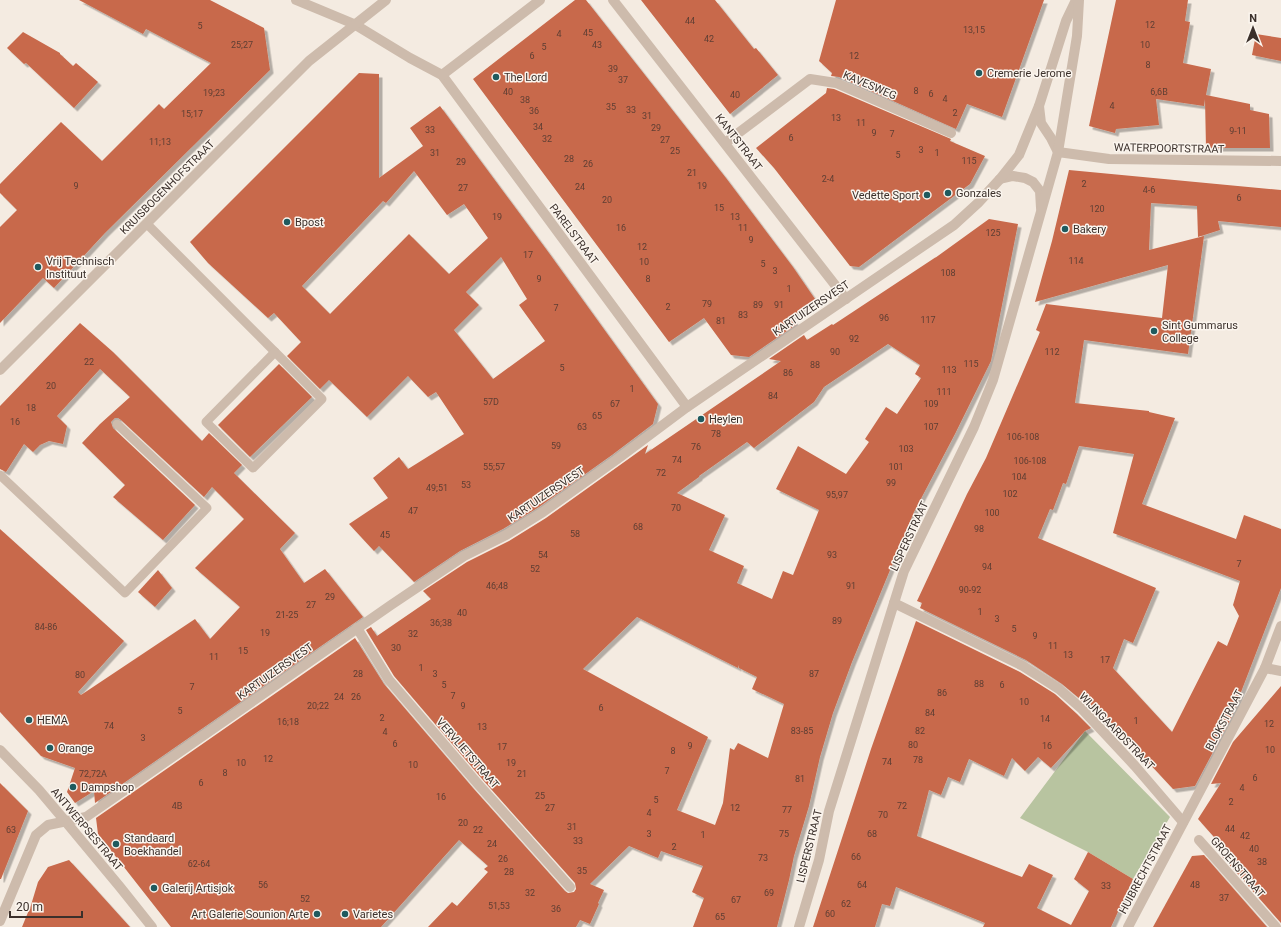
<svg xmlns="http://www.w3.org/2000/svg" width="1281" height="927" font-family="Roboto,sans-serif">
	<defs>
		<filter id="shadow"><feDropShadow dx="3.5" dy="3.5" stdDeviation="0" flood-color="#0004"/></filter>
	</defs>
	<rect width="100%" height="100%" fill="#f4ebe1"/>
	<path fill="#b8c4a0" d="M1085,731l85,86 -37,62 -45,-27 -68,-34z"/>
	<g fill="#c8694b" fill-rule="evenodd" filter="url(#shadow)">
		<path d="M79,0h131l54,28 6,42 -165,163 -51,55 -11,-10 -43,45v-96l17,-17 -17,-17v-9l61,-62 41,39 57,-57 5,5 47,-46 -65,-34 -3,5z"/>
		<path d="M575,0h11l140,178 67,89 22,32 -24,18 6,7 -48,33 -18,-2 -27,-37 -35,24 -196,-263z"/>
		<path d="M641,0h74l39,49 2,-1 22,27 -48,39z"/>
		<path d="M836,0h208l-42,117 -35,-13 -11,25 -117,-52 -8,-1 1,-3 -13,-12z"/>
		<path d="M1116,0h72l-3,21 5,1 -7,41 28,6 -5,26 44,9v6l19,4 1,34h-64l-1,-49 -1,7 -48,-7 3,26 -43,4 -1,4 -26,-7z"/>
		<path d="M23,32l37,21v1l13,12 3,-3 22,19 -24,26 -48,-45 -2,1 -17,-16z"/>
		<path d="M1256,34l25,4v23l-29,-6z"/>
		<path d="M359,73l20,1v104l44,-32 -13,-18 30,-22 109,147 109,151 -5,20 -41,31 -73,52 -36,22 -43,22 -46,31 -35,-36 -5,5 -25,-27 39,-26 -15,-20 26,-21 9,12 56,-35 -28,-42 -8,5 -20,-21 -41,41 -38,-37 -9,9 -33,-33 14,-14 -27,-29 -6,5 -60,-55 -18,-21zM414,171l33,44 17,-11 24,34 -39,36 -40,-40 -79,80 -28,-28 81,-85 3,2zM501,257l26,42 -8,6 26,36 -52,38 -39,-49 25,-25 -13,-13z"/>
		<path d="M827,88l7,1 117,50 -1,2 35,15 -15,28 -111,83 -9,-1 -76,-98 -18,-20 70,-55z"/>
		<path d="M1069,170l212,20v37l-63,-6 2,9 -22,7 -1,-31 -46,-3 -2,47 55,-14 -16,118 -104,-14 -9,63 74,8v1l26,6 -33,86 94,35 8,-24 37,14v59l-50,130 -36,68 -22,3 -65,-70 -5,3 -17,-18 -24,-20 -36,-24 -106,-52 2,-5 -5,-2 50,-107 19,-36 54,-126 -4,-2 10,-26 116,14 6,-53 -133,37 17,-61zM1079,446l55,8 -21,79 127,48 -7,24 6,11 -12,30 -9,-5 -46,91 -59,-64 11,-29 9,4 23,-55 -118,-50 12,-29 3,1 10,-27 3,1z"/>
		<path d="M989,219l29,5 -27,137 -36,73 -41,78 -62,150 -19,51 -13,44 -11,49 -15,50 -5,24 -12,47h-84l11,-29 -12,-6 11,-26 -42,-15 -3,7 -29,-12 -39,38 14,6 -6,13 1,1 -9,20 -10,-4 -4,7h-148l24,-25 5,4 31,-34 -4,-3 4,-3 -29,-26 -78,87h-210l-73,-93 -2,-16 259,-180 29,46 89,104 92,103 3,2 6,-1 2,-3 -1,-6 -92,-103 -89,-104 -28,-46 5,-3 6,9 54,-37 -8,-8 44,-29 42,-21 37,-23 102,-73 -3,9 136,-93 -12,-2 35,-24 3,5 25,-16 1,1 103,-68 -1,1zM888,344l32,21 -5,9 6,4 -24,36 -11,-7 -21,32 4,3 -23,32 -48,-28 -22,43 43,21 -26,65 -10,-4 -11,28 -35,-16 7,-17 -35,-16 16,-35 -48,-22 22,-16v-1l48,-34 7,6 60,-46 10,-15zM637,617l101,51 1,-3v3l18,9 -5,12 32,15 -16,54 -30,-15 -4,7 -4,-2 -7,55 -8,22 -38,-15 31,-73 -125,-68z"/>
		<path d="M80,323l33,29 89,89 7,-8 33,32 -8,8 61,60 -15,16 24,34 21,-14 38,48 -268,186 -1,-12 -19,12 -8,-11 8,-24 -34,-12 -41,-44v-183l124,112 -46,51 3,3 114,-76 15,20 30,-32 -45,-39 49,-49 -32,-32 -8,10 -83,-77 -3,-2h-3l-4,4 2,6 82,77 -32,35 -50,-43 12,-12 -43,-42 18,-19 30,-27 -30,-28 -43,47 10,10 -4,18 -14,-3 -9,4 -7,7 -9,-8 -18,28 -6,-3v-63z"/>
		<path d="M279,364l33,33 -62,60 -32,-32z"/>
		<path d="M158,570l14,18 -17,19 -17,-15z"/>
		<path d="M916,621l104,51 35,22 22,20 14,14 -6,3 -34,37 -13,-11 -13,14 -13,-13 -8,18 -35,-17 -9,23 -12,-5 -7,18 -12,-5 -12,46 105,41 7,-13 24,11 -16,33 34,17 18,-34 -15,-12 14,-27 45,27 -22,48h-128l2,-4 -89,-36 -6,19 -8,-2 -7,23h-62l58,-178z"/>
		<path d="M1281,686v237l-61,-69h9l-31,-35 23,-36 -10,1 22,-42z"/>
		<path d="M0,783l28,28 -27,68h-1z"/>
		<path d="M1204,855l63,72h-114l39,-71z"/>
		<path d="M69,860l23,25 38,42h-108l9,-22 7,-23 10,-15z"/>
	</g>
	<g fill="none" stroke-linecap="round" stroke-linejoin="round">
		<g stroke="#cdbbac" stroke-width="9">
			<path d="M147,224l128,128"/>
			<path d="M275,352l47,47 -69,69 -47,-46z"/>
			<path d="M0,475l125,118 82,-85 -90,-84"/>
		</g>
		<g stroke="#cdbbac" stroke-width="10">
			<path d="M296,0l58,24 56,34 32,17 245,332"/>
			<path d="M613,0l233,299"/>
			<path d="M442,75l98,-75"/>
			<path d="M1039,106l2,17 10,15 7,14 51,7 172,2"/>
			<path d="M725,143l85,-64 26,4 115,50"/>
			<path d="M1000,179l13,-3 12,2 8,4 7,9 1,17"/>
			<path d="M0,370l309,-309 77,-61"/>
			<path d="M894,603l129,63 36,23 23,20 53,57 48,56"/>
			<path d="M357,628l32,52 89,104 92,103"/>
			<path d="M1265,668l16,3"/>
			<path d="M66,822l54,65 32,40"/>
			<path d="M1199,840l77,87"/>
			<path d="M1128,927l137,-259 16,-42"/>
		</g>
		<g stroke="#cdbbac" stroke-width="10">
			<path d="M0,750l39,40 27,32"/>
			<path d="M0,921l36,-86 12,-10 38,-8 305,-212 73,-49 42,-21 37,-23 73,-52 71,-53 267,-182 24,-22 22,-24 19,-24 20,-49 27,-85 10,-21"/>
			<path d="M799,927l20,-67 10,-49 75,-240 70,-144 19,-47 65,-228 19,-116 2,-36"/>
		</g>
	</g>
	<g fill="#1f5a5e" stroke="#fbf5ee" stroke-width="1.5">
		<circle cx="979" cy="73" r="4"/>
		<circle cx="496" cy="77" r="4"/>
		<circle cx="948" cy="193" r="4"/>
		<circle cx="927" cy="195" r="4"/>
		<circle cx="287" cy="222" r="4"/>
		<circle cx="1065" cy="229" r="4"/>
		<circle cx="38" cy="267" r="4"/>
		<circle cx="1154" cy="331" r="4"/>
		<circle cx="701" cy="419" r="4"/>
		<circle cx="29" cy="720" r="4"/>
		<circle cx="50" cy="748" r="4"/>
		<circle cx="73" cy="787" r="4"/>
		<circle cx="116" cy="844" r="4"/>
		<circle cx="154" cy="888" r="4"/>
		<circle cx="317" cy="914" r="4"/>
		<circle cx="345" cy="914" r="4"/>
	</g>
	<g text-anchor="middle" stroke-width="3" stroke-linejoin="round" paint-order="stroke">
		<g font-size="9" fill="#5e3e33">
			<text x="690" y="24">44</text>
			<text x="1150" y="28">12</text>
			<text x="200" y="29">5</text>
			<text x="974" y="33">13,15</text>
			<text x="588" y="36">45</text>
			<text x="559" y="37">4</text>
			<text x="709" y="42">42</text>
			<text x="242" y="48">25;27</text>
			<text x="597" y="48">43</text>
			<text x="1145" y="48">10</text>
			<text x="544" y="50">5</text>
			<text x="532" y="59">6</text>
			<text x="854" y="59">12</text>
			<text x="1148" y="68">8</text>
			<text x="613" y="72">39</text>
			<text x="623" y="83">37</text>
			<text x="916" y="94">8</text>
			<text x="508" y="95">40</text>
			<text x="1159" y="95">6,6B</text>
			<text x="214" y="96">19;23</text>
			<text x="931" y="97">6</text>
			<text x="735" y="98">40</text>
			<text x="945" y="102">4</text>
			<text x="525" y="103">38</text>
			<text x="1112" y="109">4</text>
			<text x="611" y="110">35</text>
			<text x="631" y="113">33</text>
			<text x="534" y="114">36</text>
			<text x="955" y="116">2</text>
			<text x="192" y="117">15;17</text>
			<text x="647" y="119">31</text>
			<text x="836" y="121">13</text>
			<text x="861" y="126">11</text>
			<text x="538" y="130">34</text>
			<text x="656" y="131">29</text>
			<text x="430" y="133">33</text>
			<text x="1238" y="134">9-11</text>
			<text x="874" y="136">9</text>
			<text x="892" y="137">7</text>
			<text x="791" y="141">6</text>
			<text x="547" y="142">32</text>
			<text x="665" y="143">27</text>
			<text x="160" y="145">11;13</text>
			<text x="921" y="153">3</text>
			<text x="675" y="154">25</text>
			<text x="435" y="156">31</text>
			<text x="937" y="156">1</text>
			<text x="898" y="158">5</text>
			<text x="569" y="162">28</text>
			<text x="969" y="164">115</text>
			<text x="461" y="165">29</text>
			<text x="588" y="167">26</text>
			<text x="692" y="176">21</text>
			<text x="828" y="182">2-4</text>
			<text x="1084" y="187">2</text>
			<text x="76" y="189">9</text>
			<text x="702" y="189">19</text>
			<text x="580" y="190">24</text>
			<text x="463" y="191">27</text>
			<text x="1149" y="193">4-6</text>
			<text x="1239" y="201">6</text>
			<text x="607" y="203">20</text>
			<text x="719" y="211">15</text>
			<text x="1097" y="212">120</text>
			<text x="497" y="220">19</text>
			<text x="735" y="220">13</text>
			<text x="621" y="231">16</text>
			<text x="743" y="231">11</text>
			<text x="993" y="236">125</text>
			<text x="751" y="243">9</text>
			<text x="642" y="250">12</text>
			<text x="528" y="258">17</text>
			<text x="1076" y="264">114</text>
			<text x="644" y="265">10</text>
			<text x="763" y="267">5</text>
			<text x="775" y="274">3</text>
			<text x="948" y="276">108</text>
			<text x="539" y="282">9</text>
			<text x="648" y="282">8</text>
			<text x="789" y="292">1</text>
			<text x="707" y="307">79</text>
			<text x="758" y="308">89</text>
			<text x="779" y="308">91</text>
			<text x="668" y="310">2</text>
			<text x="556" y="311">7</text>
			<text x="743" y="318">83</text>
			<text x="884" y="321">96</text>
			<text x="928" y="323">117</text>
			<text x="721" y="324">81</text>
			<text x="854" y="342">92</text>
			<text x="835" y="355">90</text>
			<text x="1052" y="355">112</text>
			<text x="89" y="365">22</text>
			<text x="971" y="367">115</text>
			<text x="815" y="368">88</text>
			<text x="562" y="371">5</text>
			<text x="949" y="373">113</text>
			<text x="788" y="376">86</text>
			<text x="51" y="389">20</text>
			<text x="632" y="392">1</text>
			<text x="944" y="395">111</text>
			<text x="773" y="399">84</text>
			<text x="491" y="405">57D</text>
			<text x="615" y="407">67</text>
			<text x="931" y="407">109</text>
			<text x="31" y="411">18</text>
			<text x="597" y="419">65</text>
			<text x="15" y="425">16</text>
			<text x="582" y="430">63</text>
			<text x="931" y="430">107</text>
			<text x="716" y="437">78</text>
			<text x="1023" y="440">106-108</text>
			<text x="556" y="449">59</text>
			<text x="696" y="450">76</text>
			<text x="906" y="452">103</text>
			<text x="677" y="463">74</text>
			<text x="1030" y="464">106-108</text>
			<text x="494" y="470">55;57</text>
			<text x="896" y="470">101</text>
			<text x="661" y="476">72</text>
			<text x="1019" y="480">104</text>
			<text x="891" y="486">99</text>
			<text x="466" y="488">53</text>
			<text x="437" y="491">49;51</text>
			<text x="1010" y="497">102</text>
			<text x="837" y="498">95,97</text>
			<text x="676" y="511">70</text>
			<text x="413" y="514">47</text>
			<text x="992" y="516">100</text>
			<text x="638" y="530">68</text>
			<text x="979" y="532">98</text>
			<text x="575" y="537">58</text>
			<text x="385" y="538">45</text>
			<text x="543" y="558">54</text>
			<text x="832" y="558">93</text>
			<text x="1239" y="567">7</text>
			<text x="987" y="570">94</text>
			<text x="535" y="572">52</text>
			<text x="497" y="589">46;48</text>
			<text x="851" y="589">91</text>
			<text x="970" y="593">90-92</text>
			<text x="330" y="600">29</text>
			<text x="311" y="608">27</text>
			<text x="980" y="615">1</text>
			<text x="462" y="616">40</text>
			<text x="287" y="618">21-25</text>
			<text x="997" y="622">3</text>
			<text x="837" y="624">89</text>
			<text x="441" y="626">36;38</text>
			<text x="46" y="630">84-86</text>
			<text x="1014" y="632">5</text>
			<text x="265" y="636">19</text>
			<text x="413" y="637">32</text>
			<text x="1035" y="639">9</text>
			<text x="1053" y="649">11</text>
			<text x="396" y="651">30</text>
			<text x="243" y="654">15</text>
			<text x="1068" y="658">13</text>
			<text x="214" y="660">11</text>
			<text x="1105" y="663">17</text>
			<text x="421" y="671">1</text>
			<text x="358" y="677">28</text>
			<text x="435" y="677">3</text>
			<text x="814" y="677">87</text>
			<text x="80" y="678">80</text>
			<text x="979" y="687">88</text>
			<text x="444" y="688">5</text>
			<text x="1002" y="688">6</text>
			<text x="192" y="690">7</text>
			<text x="942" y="696">86</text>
			<text x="453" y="699">7</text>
			<text x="339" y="700">24</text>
			<text x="356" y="700">26</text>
			<text x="1024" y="705">10</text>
			<text x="318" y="709">20;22</text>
			<text x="463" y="709">9</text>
			<text x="601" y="711">6</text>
			<text x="180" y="714">5</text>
			<text x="930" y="716">84</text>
			<text x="382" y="721">2</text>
			<text x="1045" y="722">14</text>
			<text x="1136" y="724">1</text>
			<text x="288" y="725">16;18</text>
			<text x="1269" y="727">12</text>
			<text x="109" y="729">74</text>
			<text x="482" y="730">13</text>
			<text x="802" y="734">83-85</text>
			<text x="920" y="734">82</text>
			<text x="385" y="735">4</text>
			<text x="143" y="741">3</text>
			<text x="395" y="747">6</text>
			<text x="913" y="748">80</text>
			<text x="690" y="749">9</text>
			<text x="1047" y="749">16</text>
			<text x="502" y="750">17</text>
			<text x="1270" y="753">10</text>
			<text x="673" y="754">8</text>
			<text x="268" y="762">12</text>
			<text x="918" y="763">78</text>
			<text x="887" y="765">74</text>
			<text x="241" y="766">10</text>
			<text x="511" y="766">19</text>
			<text x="413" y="768">10</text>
			<text x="667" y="774">7</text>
			<text x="225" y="776">8</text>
			<text x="93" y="777">72,72A</text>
			<text x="522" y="777">21</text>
			<text x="1255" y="781">6</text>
			<text x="800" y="782">81</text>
			<text x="201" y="786">6</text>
			<text x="1242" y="791">4</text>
			<text x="540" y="799">25</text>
			<text x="441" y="800">16</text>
			<text x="656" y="803">5</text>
			<text x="1231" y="805">2</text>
			<text x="177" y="809">4B</text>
			<text x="902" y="809">72</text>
			<text x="550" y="811">27</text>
			<text x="735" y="811">12</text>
			<text x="787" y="813">77</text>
			<text x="649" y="816">4</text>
			<text x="883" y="818">70</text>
			<text x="463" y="826">20</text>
			<text x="572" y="830">31</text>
			<text x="1230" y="832">44</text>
			<text x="11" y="833">63</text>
			<text x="478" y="833">22</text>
			<text x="649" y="837">3</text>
			<text x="784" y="837">75</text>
			<text x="872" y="837">68</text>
			<text x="703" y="838">1</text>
			<text x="1245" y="839">42</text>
			<text x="578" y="844">33</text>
			<text x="492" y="847">24</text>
			<text x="674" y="850">2</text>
			<text x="1254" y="852">40</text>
			<text x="856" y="860">66</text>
			<text x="763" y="861">73</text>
			<text x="503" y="862">26</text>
			<text x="1262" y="865">38</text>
			<text x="199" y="867">62-64</text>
			<text x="582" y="874">35</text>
			<text x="509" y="875">28</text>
			<text x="263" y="888">56</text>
			<text x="862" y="888">64</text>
			<text x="1195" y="888">48</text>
			<text x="1106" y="889">33</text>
			<text x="530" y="896">32</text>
			<text x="769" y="896">69</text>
			<text x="1224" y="901">37</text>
			<text x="305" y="902">52</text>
			<text x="736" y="903">67</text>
			<text x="846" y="907">62</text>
			<text x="499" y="909">51,53</text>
			<text x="556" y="912">36</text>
			<text x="830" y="917">60</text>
			<text x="720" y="920">65</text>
		</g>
		<g font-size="11" fill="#3b302b" stroke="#fbf5ee" text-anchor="start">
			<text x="987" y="77">Cremerie Jerome</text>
			<text x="504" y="81">The Lord</text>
			<text x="956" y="197">Gonzales</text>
			<text x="919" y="199" text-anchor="end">Vedette Sport</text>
			<text x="295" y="226">Bpost</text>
			<text x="1073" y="233">Bakery</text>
			<text x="46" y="265">Vrij Technisch<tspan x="46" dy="13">Instituut</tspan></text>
			<text x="1162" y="329">Sint Gummarus<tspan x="1162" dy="13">College</tspan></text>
			<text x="709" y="423">Heylen</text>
			<text x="37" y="724">HEMA</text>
			<text x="58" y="752">Orange</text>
			<text x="81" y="791">Dampshop</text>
			<text x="124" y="842">Standaard<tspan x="124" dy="13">Boekhandel</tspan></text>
			<text x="162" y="892">Galerij Artisjok</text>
			<text x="309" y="918" text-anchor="end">Art Galerie Sounion Arte</text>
			<text x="353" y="918">Varietes</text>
		</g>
		<g font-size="11" fill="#3b302b" stroke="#fbf5ee">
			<text transform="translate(870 85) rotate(23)" y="4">KAVESWEG</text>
			<text transform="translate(739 142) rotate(52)" y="4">KANTSTRAAT</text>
			<text transform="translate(1169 148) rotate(1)" y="4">WATERPOORTSTRAAT</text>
			<text transform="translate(167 187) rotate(-45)" y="4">KRUISBOGENHOFSTRAAT</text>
			<text transform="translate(574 234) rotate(53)" y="4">PARELSTRAAT</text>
			<text transform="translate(811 308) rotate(-34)" y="4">KARTUIZERSVEST</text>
			<text transform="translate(546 494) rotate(-34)" y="4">KARTUIZERSVEST</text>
			<text transform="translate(909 536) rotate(-65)" y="4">LISPERSTRAAT</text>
			<text transform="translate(275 671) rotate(-35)" y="4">KARTUIZERSVEST</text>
			<text transform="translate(1224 720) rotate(-62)" y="4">BLOKSTRAAT</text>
			<text transform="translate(1117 731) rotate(46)" y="4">WIJNGAARDSTRAAT</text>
			<text transform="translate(468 753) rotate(49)" y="4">VERVLIETSTRAAT</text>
			<text transform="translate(87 829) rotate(50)" y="4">ANTWERPSESTRAAT</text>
			<text transform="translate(809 846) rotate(-76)" y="4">LISPERSTRAAT</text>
			<text transform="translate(1238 867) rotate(49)" y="4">GROENSTRAAT</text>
			<text transform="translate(1145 869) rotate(-62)" y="4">HUIBRECHTSTRAAT</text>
		</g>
	</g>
	<g transform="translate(1253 28)" stroke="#fbf5ee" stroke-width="3" paint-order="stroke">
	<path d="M0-3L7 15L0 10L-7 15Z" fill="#3b302b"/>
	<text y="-6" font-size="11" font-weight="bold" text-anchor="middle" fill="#3b302b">N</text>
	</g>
	<path d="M10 911v6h72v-6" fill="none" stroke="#3b302b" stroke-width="2"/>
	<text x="16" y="911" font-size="12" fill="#3b302b" stroke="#fbf5ee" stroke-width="3" paint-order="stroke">20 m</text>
</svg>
